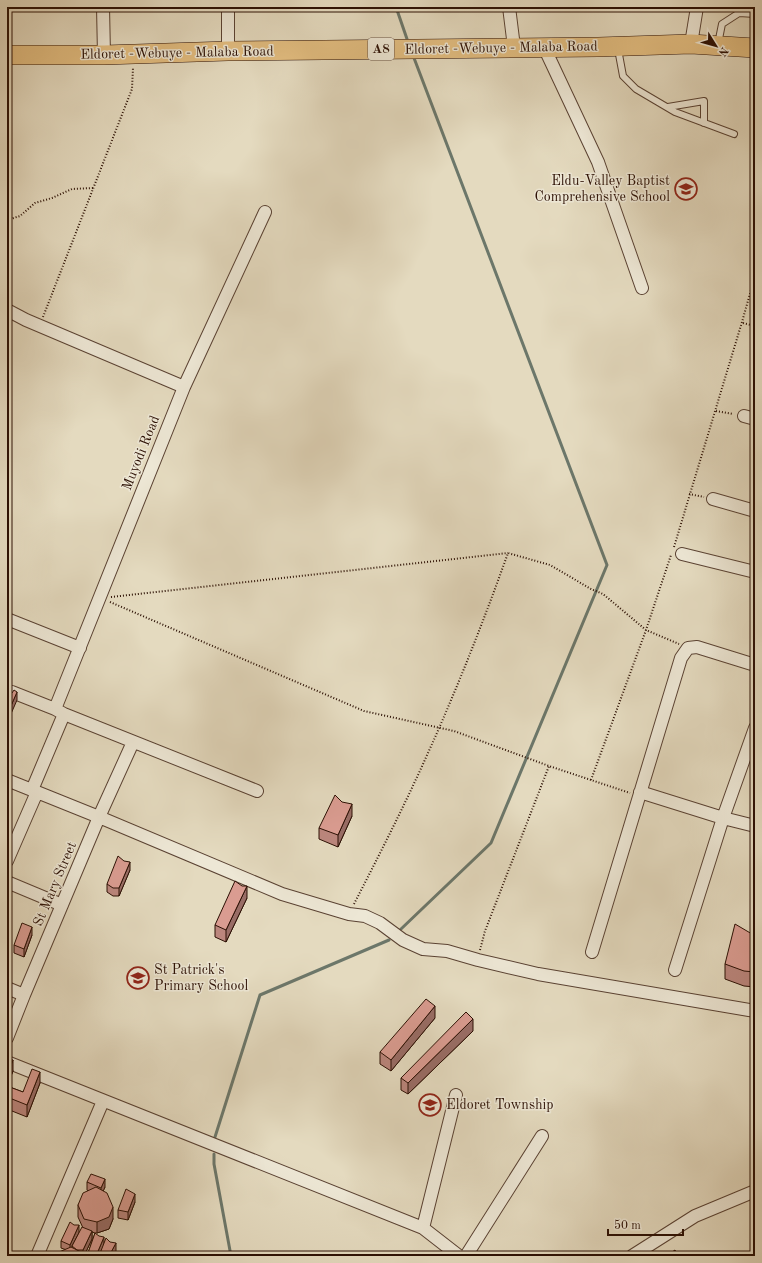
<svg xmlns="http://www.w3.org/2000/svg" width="762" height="1263" viewBox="0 0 762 1263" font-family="'Old Standard TT',serif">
<rect width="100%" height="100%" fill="#e4dabf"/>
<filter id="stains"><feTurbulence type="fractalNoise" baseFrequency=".005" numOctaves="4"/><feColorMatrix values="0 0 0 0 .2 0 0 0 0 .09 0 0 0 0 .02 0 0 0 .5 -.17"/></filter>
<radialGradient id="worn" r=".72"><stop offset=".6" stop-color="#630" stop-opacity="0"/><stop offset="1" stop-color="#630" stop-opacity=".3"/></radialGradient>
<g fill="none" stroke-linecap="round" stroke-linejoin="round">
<!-- stream -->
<path stroke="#6c776a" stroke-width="3" d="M396,7l11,32
M401,929l90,-86 116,-278 -193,-507
M215,1137l45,-142 129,-55
M214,1154v10l17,92"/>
<!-- service casing -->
<g stroke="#5a4233" stroke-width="8">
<path id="service" d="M718,44l4,-20 17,-11 16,1
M618,49l5,27 13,13 39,23 59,22
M668,107l36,-6v22"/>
</g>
<!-- minor casing -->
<g stroke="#5a4233" stroke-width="14">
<path id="minor" d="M103,7l1,48
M509,7l5,40
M691,44l6,-37
M544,47l54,115 44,126
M228,51v-44
M7,310l19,10 158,67
M744,416l11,3
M713,499l42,12
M682,554l73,18
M7,619l73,29
M7,691l5,1 43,17 9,5 193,77
M55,709l129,-322 81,-175
M7,780l92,37 183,77 67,20 16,2 15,7 23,17 20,9 24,2 31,9 60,14 217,37
M32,790l32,-76
M640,792l83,26 32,8
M7,861l30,-69
M7,882l55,23
M592,952l89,-294 7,-10 9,-1 58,18
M675,970l48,-152 32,-90
M7,988l17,7
M7,1038l17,-43 75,-178 34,-75
M7,1062l416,166 36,28
M423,1228l33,-133
M37,1256l66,-155
M466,1256l76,-120
M632,1256l63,-40 60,-25"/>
</g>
<!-- trunk casing -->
<g stroke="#2c1004" stroke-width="20">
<path id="trunk" d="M7,55h97l124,-4 370,-4 93,-3 64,4"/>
</g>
<!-- path -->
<path stroke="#2c1004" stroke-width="2" stroke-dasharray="1 2" stroke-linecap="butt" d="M7,220l13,-4 15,-13 17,-5 20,-9 21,-1
M43,317l89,-228 1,-21
M743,323l12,3
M716,411l17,3
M689,494l15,3
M674,547l68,-225 13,-46
M111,597l397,-44
M110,602l254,109 90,20 95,35 81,27
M591,780l55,-150 25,-75
M354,904c19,-37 38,-74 56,-112 37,-78 69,-158 98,-239l42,12 41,24 12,5 43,36 33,14
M480,950l5,-19 64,-165"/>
<!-- service -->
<use href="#service" stroke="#ede7d5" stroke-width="6"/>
<!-- minor -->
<use href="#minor" stroke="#ede7d5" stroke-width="12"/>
<!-- trunk -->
<use href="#trunk" stroke="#e2bd80" stroke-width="19"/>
</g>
<!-- wall -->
<path fill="#bb867d" stroke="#2c1004" d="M352,816l-14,31 -19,-8v-11z
M130,870l-11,26h-6l-6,-4v-8z
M247,898l-21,44 -11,-5v-12z
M752,934h3v53l-11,-1 -19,-7v-15z
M32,935l-8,22 -10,-4v-8z
M435,1018l-44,53 -11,-7v-12z
M473,1031l-65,63 -7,-4v-12z
M7,1058l6,13 -6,15 16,6 17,-9 -13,34 -20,-8z
M87,1182l18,5 -2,4 10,28 -4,10 -12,4h-2l9,10 12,8 -3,5h-25v-3l7,-20 -3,-1v7l-8,17 -23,-8v-7l18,-8 4,-5 -5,-11v-12l10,-14 -1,-1z
M135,1202l-7,18 -10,-2v-8z"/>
<!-- shaded-wall -->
<path fill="#996d66" stroke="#2c1004" d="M17,692v8l-10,23v-8z
M352,804v12l-14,31v-12z
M130,862v8l-11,26v-8z
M247,886v12l-21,44v-12z
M32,927v8l-8,22v-8z
M435,1006v12l-44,53v-11z
M473,1019v12l-65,63v-11z
M13,1060v11l-6,15v-11z
M40,1072v11l-13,34v-12z
M105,1179v8l-4,9v-8z
M135,1194v8l-7,18v-8z
M113,1207v12l-4,10 -12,4v-11z
M79,1225v8l-7,13v2l-2,4v-7z
M92,1231v8l-8,17h-1v-6z
M104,1237v8l-5,11h-3z
M116,1243v8l-3,5h-4z"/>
<!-- building -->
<path fill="#da9c91" stroke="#2c1004" d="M14,690l3,2 -10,23v-23l5,1z
M335,795l7,7 10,2 -14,31 -19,-7z
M118,856l6,5 6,1 -11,26h-6l-6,-4z
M235,881l7,5h5l-21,44 -11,-5z
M22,923l10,4 -8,22 -10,-4z
M735,924l17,10h3v38l-11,-1 -19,-7z
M426,999l9,7 -44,54 -11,-8z
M466,1012l7,7 -65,64 -7,-5z
M7,1058l6,2 -6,15z
M32,1069l8,3 -13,33 -20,-8v-11l16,6z
M91,1174l14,5 -4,9 -14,-6z
M96,1187l11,6 6,14 -4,10 -12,5 -13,-3 -6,-14 5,-12z
M126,1189l9,5 -7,18 -10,-2z
M70,1222l4,3h5l-9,20 -9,-4z
M82,1227l10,4 -9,19h-6l-5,-4z
M95,1233l4,3 5,1 -8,19h-5l-3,-3z
M106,1238l4,4 6,1 -7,13h-10z
M71,1247l12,6 1,3h-27l2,-4z
M675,1250l3,6h-12z"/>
<!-- icons -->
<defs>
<g id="school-ring" transform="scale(1.15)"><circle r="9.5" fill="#ede7d5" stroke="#8f2418" stroke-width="1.5"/><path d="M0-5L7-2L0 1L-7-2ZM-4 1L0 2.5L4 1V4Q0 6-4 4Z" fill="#8f2418"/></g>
</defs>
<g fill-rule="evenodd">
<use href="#school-ring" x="686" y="189"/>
<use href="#school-ring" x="138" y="978"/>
<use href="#school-ring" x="430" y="1105"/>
</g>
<g text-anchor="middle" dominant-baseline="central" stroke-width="3" stroke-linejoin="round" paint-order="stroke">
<!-- shield labels -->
<rect fill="#ede7d5" stroke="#665043" stroke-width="1" x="368" y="38" width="26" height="22" rx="3"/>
<g font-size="13" font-weight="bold" fill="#2c1004">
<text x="381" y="49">A8</text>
</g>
<!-- street labels -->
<g font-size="14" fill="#2c1004" stroke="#ede7d5">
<text transform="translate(501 48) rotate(-1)">Eldoret -Webuye - Malaba Road</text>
<text transform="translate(177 53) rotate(-1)">Eldoret -Webuye - Malaba Road</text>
<text transform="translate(141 453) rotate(-68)">Muyodi Road</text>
<text transform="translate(55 884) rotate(-67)">St Mary Street</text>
</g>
<!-- poi labels -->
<g font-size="14" fill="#2c1004" stroke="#ede7d5" text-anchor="start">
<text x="670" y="181" text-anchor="end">Eldu-Valley Baptist<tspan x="670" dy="16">Comprehensive School</tspan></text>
<text x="154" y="970">St Patrick's<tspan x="154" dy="16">Primary School</tspan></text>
<text x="446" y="1105">Eldoret Township</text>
</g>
</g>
<!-- margin -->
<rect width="762" height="1263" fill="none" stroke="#e4dabf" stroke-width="24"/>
<rect x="8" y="8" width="746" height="1247" fill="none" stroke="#2c1004" stroke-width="2"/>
<rect x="12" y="12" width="738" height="1239" fill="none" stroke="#2c1004"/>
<!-- north arrow -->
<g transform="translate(716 46) rotate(127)" stroke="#ede7d5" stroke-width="3" paint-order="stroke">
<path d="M0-3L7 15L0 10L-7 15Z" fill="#2c1004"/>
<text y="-6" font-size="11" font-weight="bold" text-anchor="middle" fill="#2c1004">N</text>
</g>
<!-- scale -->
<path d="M608 1229v6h75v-6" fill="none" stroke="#2c1004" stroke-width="2"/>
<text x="614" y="1229" font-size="12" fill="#2c1004" stroke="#ede7d5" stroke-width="3" paint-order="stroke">50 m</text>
<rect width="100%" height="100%" filter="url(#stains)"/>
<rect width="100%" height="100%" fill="url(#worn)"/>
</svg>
